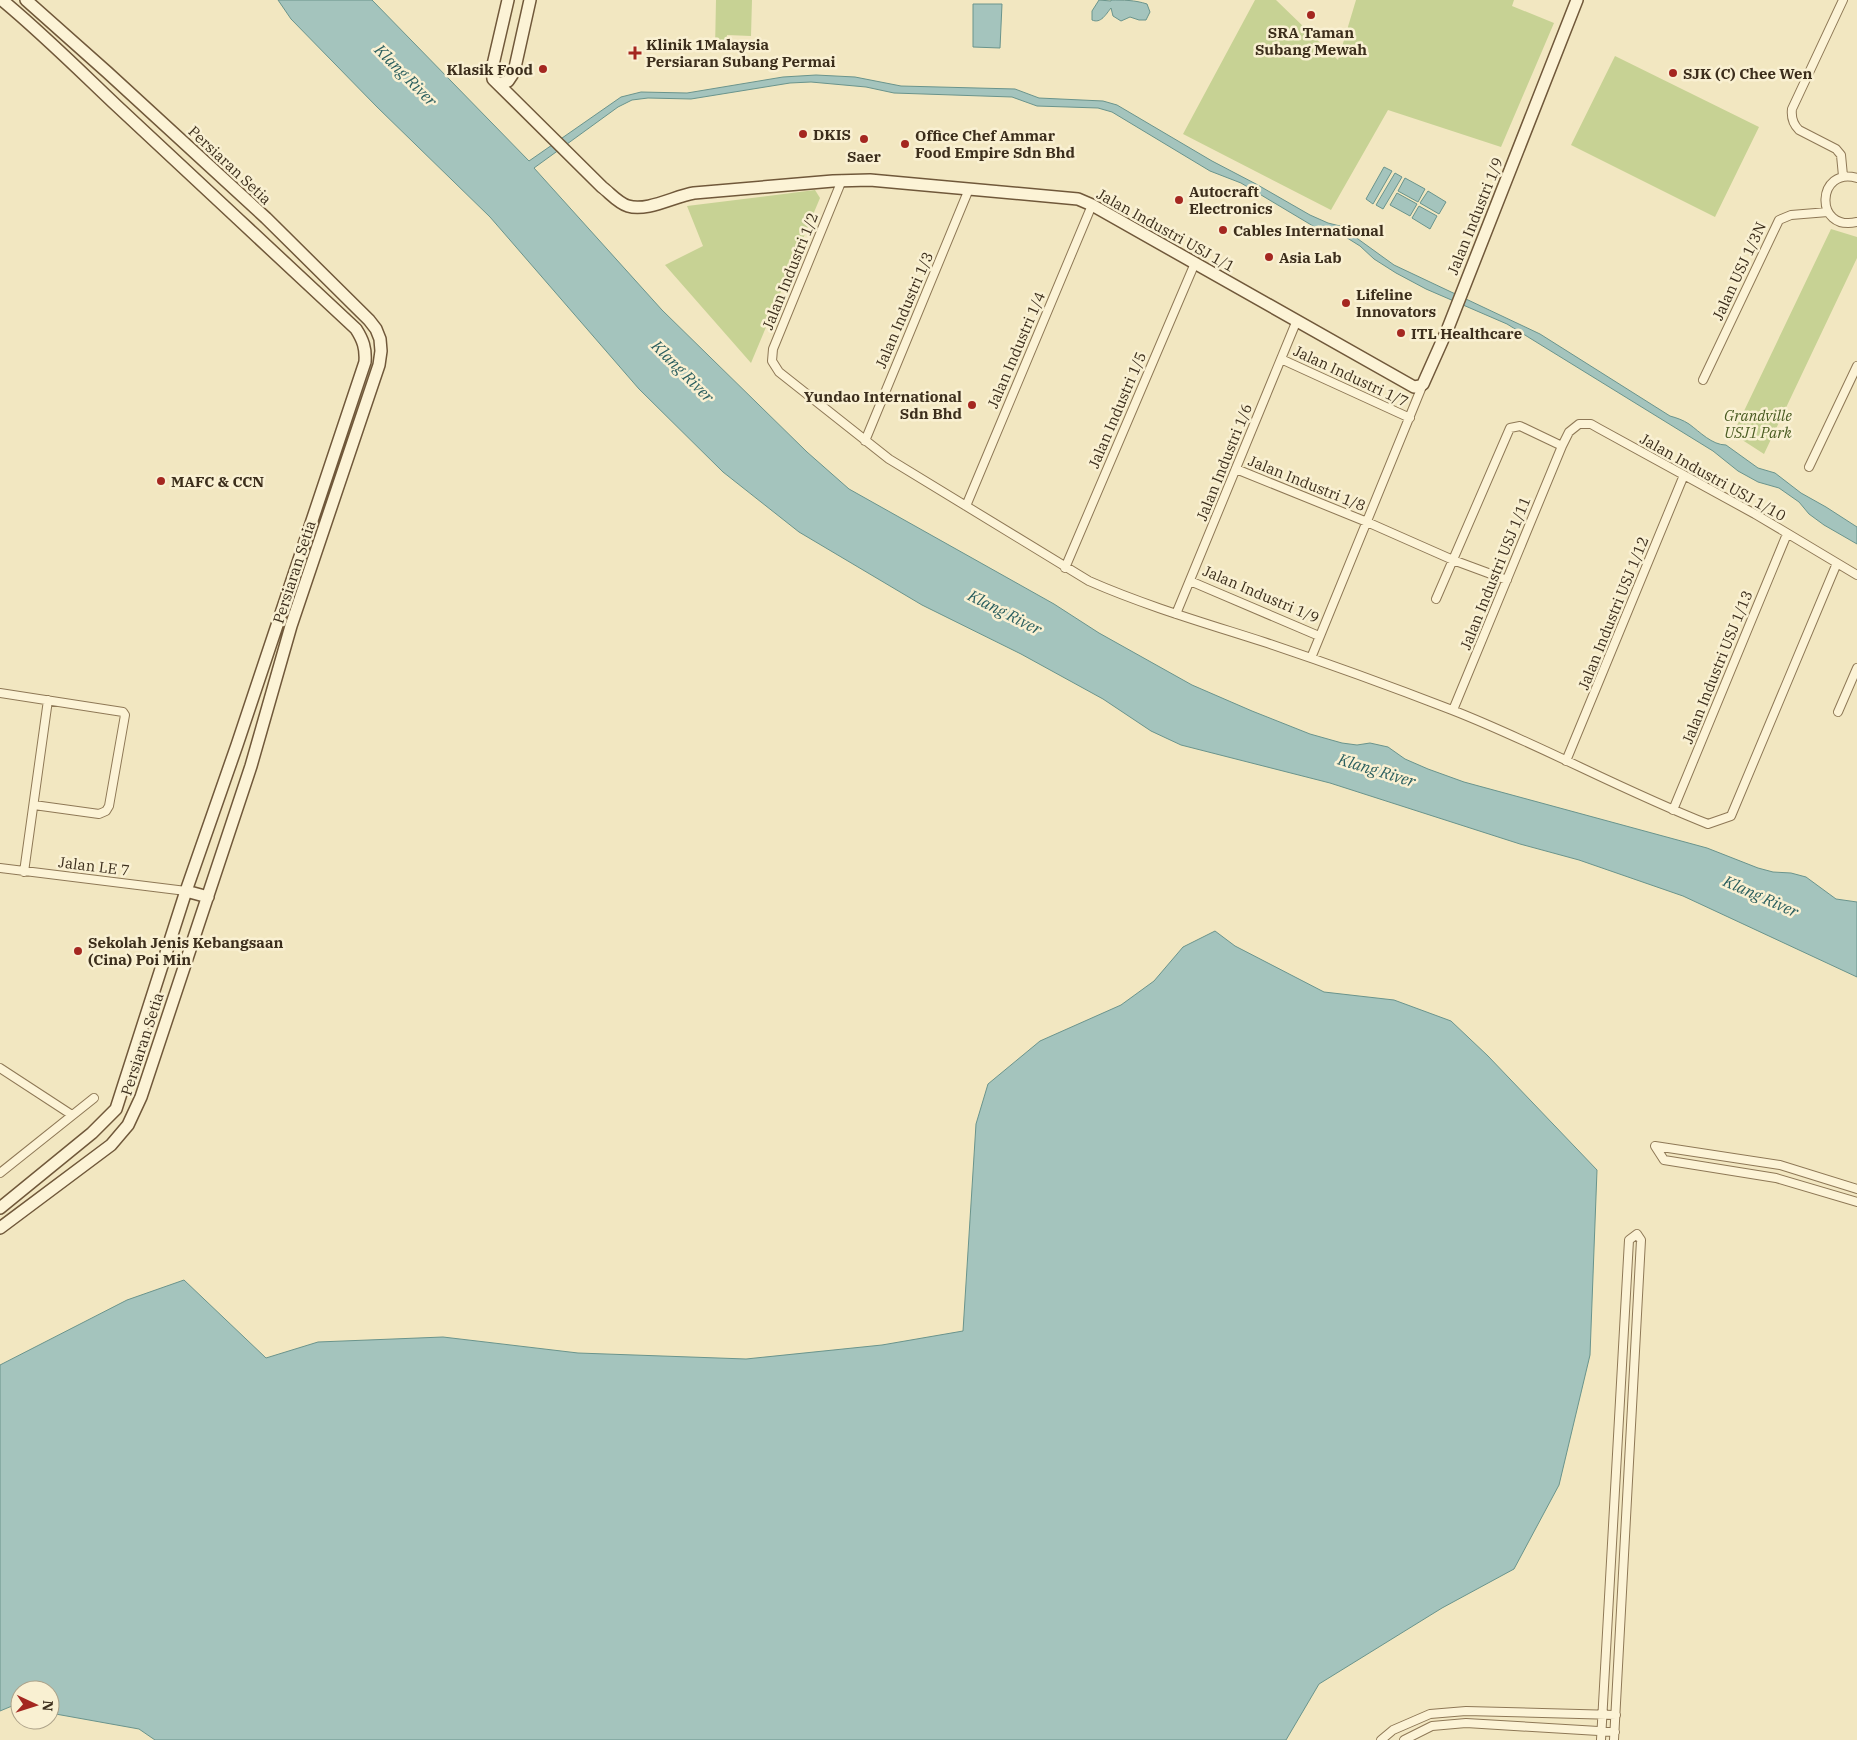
<svg xmlns="http://www.w3.org/2000/svg" width="1857" height="1740" viewBox="0 0 1857 1740" font-family="'IBM Plex Serif',serif">
<rect width="100%" height="100%" fill="#f2e7c1"/>
<!-- green -->
<path fill="#c7d294" d="M716,0h36l-1,36 -24,-1v14h-12z
M1255,0h21l62,60 18,-60h158l-2,6 42,17 -53,124 -113,-37 -57,100 -148,-76z
M1615,56l144,71 -44,90 -144,-72z
M815,190l5,8 -69,165 -86,-98 38,-19 -16,-40z
M1831,229l26,8v21l-93,196 -31,-20z"/>
<!-- water -->
<path fill="#a4c4bd" stroke="#6a948c" d="M278,0h94l157,161 92,-64 20,-5 46,1 96,-16 33,-2 39,2 46,9 114,3 24,9 64,3 14,4 95,56 44,23 54,31 18,8 12,3 54,39 146,69 130,82c7,2 13,4 19,8 11,8 23,21 37,21l32,23 17,5 26,20 25,14 31,20v17l-33,-19 -15,-11 -10,-12 -20,-14 -21,-6 -20,-11 -25,-20 -206,-127 -81,-35 -30,-16 -22,-14 -14,-13 -16,-10 -26,-7 -77,-46 -31,-12 -98,-59 -14,-4 -61,-2 -25,-9 -118,-4 -28,-6 -55,-5 -21,1 -99,16 -43,-1 -16,2 -14,7 -84,61 128,142 145,142 42,37 205,115 45,29 93,52 60,26 58,23 32,9 15,2 13,-2 18,4 17,12 23,10 36,13 243,66 51,20 15,4 18,1 15,4 30,22 21,3v75l-174,-81 -104,-36 -59,-16 -190,-61 -149,-38 -30,-14 -48,-32 -82,-45 -99,-49 -123,-73 -76,-60 -84,-83 -149,-172 -113,-110 -86,-88z
M1099,0l12,1v-1c12,0 24,0 36,4l3,8 -4,8h-7l-9,-3 -9,4 -8,-5 -2,-8c-5,6 -10,16 -19,12v-9z
M973,4h29l-2,44 -27,-1z
M1384,167l8,4 -19,33 -7,-5z
M1395,173l7,4 -19,32 -7,-4z
M1405,178l20,11 -7,13 -20,-11z
M1428,191l18,11 -7,12 -19,-11z
M1397,193l20,11 -7,12 -20,-11z
M1419,206l18,10 -7,13 -18,-11z
M1215,931l20,15 89,46 70,8 57,21 37,35 109,114 -7,185 -31,130 -45,84 -72,39 -123,76 -33,56h-1131l-16,-11 -89,-16v-23h-30v18l-8,-2 -12,5v-346l127,-65 57,-20 82,78 52,-16 125,-5 135,16 168,6 136,-14 81,-14 13,-207 12,-40 52,-43 81,-36 33,-24 29,-34z"/>
<g fill="none" stroke-linecap="round" stroke-linejoin="round">
<!-- street casing -->
<g stroke="#8e7856" stroke-width="10">
<path id="street" d="M1843,0l-51,109c-1,8 1,15 7,21l37,19 5,6 2,21
M1857,178c-40,-12 -44,54 0,44
M842,180l-69,169 -1,12 7,11 110,87 200,122c57,25 116,42 175,61 63,21 126,44 188,68 87,34 169,80 256,114l23,-8 106,-253
M1281,359l129,59
M1703,380l76,-160 12,-5 37,-3
M865,441l104,-252
M1809,467l48,-101
M1236,469l131,53 86,38 54,20
M966,506l126,-301
M1065,568l130,-305
M1190,581l129,55
M1436,599l74,-171 10,-2 42,20
M1176,614l121,-294
M1311,658l112,-274
M0,693l123,19 2,3 -16,91 -3,5 -7,3 -65,-9
M1453,710l109,-264 7,-14 10,-8h12l7,4 157,86 102,61
M1838,712l19,-44
M1566,761l118,-286
M1673,810l114,-276
M0,868l186,23
M24,872l24,-172
M0,1068l72,47
M0,1173l94,-75
M1857,1189l-77,-24 -125,-19 9,14 112,18 81,24
M1381,1740l12,-10 37,-16 36,-3 150,4
M1404,1740l28,-14 34,-3 149,9
M1601,1740l28,-500 8,-6 4,6 -27,500"/>
</g>
<!-- secondary casing -->
<g stroke="#70583a" stroke-width="14">
<path id="secondary" d="M508,0l-16,69 1,10 109,108c8,6 16,16 26,19 19,6 47,-10 66,-13l139,-12 37,-1 208,19 14,6 322,182 6,-1 3,-2 25,-56 129,-328
M500,84l8,-3 6,-9 16,-72
M186,891l22,6
M0,1208l92,-75 24,-24 70,-218 51,-146 128,-383c1,-14 -2,-22 -9,-33 -80,-74 -159,-149 -239,-223 -38,-36 -75,-73 -115,-106
M0,1228l111,-83 17,-20 13,-28 110,-331 40,-140 88,-261 2,-14 -1,-12 -4,-10 -7,-9 -103,-102 -159,-146 -81,-72"/>
</g>
<!-- street -->
<use href="#street" stroke="#fcf3d6" stroke-width="8"/>
<!-- secondary -->
<use href="#secondary" stroke="#fcf3d6" stroke-width="11"/>
</g>
<!-- markers -->
<g fill="#a42720" stroke="#f9f0d2" stroke-width="2">
<circle cx="1311" cy="15" r="5"/>
<path d="M632.5 45.5h5v5h5v5h-5v5h-5v-5h-5v-5h5z"/>
<circle cx="543" cy="69" r="5"/>
<circle cx="1673" cy="73" r="5"/>
<circle cx="803" cy="134" r="5"/>
<circle cx="864" cy="139" r="5"/>
<circle cx="905" cy="144" r="5"/>
<circle cx="1179" cy="200" r="5"/>
<circle cx="1223" cy="230" r="5"/>
<circle cx="1269" cy="257" r="5"/>
<circle cx="1346" cy="303" r="5"/>
<circle cx="1401" cy="333" r="5"/>
<circle cx="972" cy="405" r="5"/>
<circle cx="161" cy="481" r="5"/>
<circle cx="78" cy="951" r="5"/>
</g>
<g text-anchor="middle" dominant-baseline="central" stroke-width="5" stroke-linejoin="round" paint-order="stroke">
<!-- poi labels -->
<g font-size="15" font-weight="bold" fill="#3c2e1c" stroke="#f9f0d2" text-anchor="start">
<text x="1311" y="32" text-anchor="middle">SRA Taman<tspan x="1311" dy="17">Subang Mewah</tspan></text>
<text x="646" y="44">Klinik 1Malaysia<tspan x="646" dy="17">Persiaran Subang Permai</tspan></text>
<text x="533" y="69" text-anchor="end">Klasik Food</text>
<text x="1683" y="73">SJK (C) Chee Wen</text>
<text x="813" y="134">DKIS</text>
<text x="915" y="135">Office Chef Ammar<tspan x="915" dy="17">Food Empire Sdn Bhd</tspan></text>
<text x="864" y="156" text-anchor="middle">Saer</text>
<text x="1189" y="191">Autocraft<tspan x="1189" dy="17">Electronics</tspan></text>
<text x="1233" y="230">Cables International</text>
<text x="1279" y="257">Asia Lab</text>
<text x="1356" y="294">Lifeline<tspan x="1356" dy="17">Innovators</tspan></text>
<text x="1411" y="333">ITL Healthcare</text>
<text x="962" y="396" text-anchor="end">Yundao International<tspan x="962" dy="17">Sdn Bhd</tspan></text>
<text x="171" y="481">MAFC &amp; CCN</text>
<text x="88" y="942">Sekolah Jenis Kebangsaan<tspan x="88" dy="17">(Cina) Poi Min</tspan></text>
</g>
<!-- street labels -->
<g font-size="15" fill="#3c2e1c" stroke="#f9f0d2">
<text transform="translate(230 165) rotate(43)">Persiaran Setia</text>
<text transform="translate(1475 216) rotate(-68)">Jalan Industri 1/9</text>
<text transform="translate(1166 230) rotate(29)">Jalan Industri USJ 1/1</text>
<text transform="translate(790 271) rotate(-68)">Jalan Industri 1/2</text>
<text transform="translate(1739 271) rotate(-65)">Jalan USJ 1/3N</text>
<text transform="translate(904 310) rotate(-67)">Jalan Industri 1/3</text>
<text transform="translate(1016 350) rotate(-67)">Jalan Industri 1/4</text>
<text transform="translate(1351 376) rotate(25)">Jalan Industri 1/7</text>
<text transform="translate(1117 410) rotate(-67)">Jalan Industri 1/5</text>
<text transform="translate(1224 462) rotate(-68)">Jalan Industri 1/6</text>
<text transform="translate(1713 477) rotate(29)">Jalan Industri USJ 1/10</text>
<text transform="translate(1307 483) rotate(22)">Jalan Industri 1/8</text>
<text transform="translate(294 572) rotate(-72)">Persiaran Setia</text>
<text transform="translate(1495 573) rotate(-68)">Jalan Industri USJ 1/11</text>
<text transform="translate(1261 594) rotate(23)">Jalan Industri 1/9</text>
<text transform="translate(1613 613) rotate(-68)">Jalan Industri USJ 1/12</text>
<text transform="translate(1717 667) rotate(-68)">Jalan Industri USJ 1/13</text>
<text transform="translate(94 866) rotate(7)">Jalan LE 7</text>
<text transform="translate(142 1044) rotate(-72)">Persiaran Setia</text>
</g>
<!-- park labels -->
<g font-size="15" font-style="italic" fill="#495b21" stroke="#f9f0d2">
<text x="1758" y="415">Grandville<tspan x="1758" dy="17">USJ1 Park</tspan></text>
</g>
<!-- water labels -->
<g font-size="16" font-style="italic" fill="#2a5e5e" stroke="#f9f0d2">
<text transform="translate(406 75) rotate(45)">Klang River</text>
<text transform="translate(683 371) rotate(45)">Klang River</text>
<text transform="translate(1005 612) rotate(27)">Klang River</text>
<text transform="translate(1377 770) rotate(17)">Klang River</text>
<text transform="translate(1761 896) rotate(24)">Klang River</text>
</g>
</g>
<!-- north arrow -->
<g transform="translate(35 1705) rotate(94)"><circle r="24" fill="#f9f0d2" stroke="#ada289"/>
<path d="M0-4L9 19L0 12L-9 19Z" fill="#a42720"/>
<text y="-8" font-size="14" font-weight="bold" text-anchor="middle" fill="#3c2e1c">N</text>
</g>
</svg>
